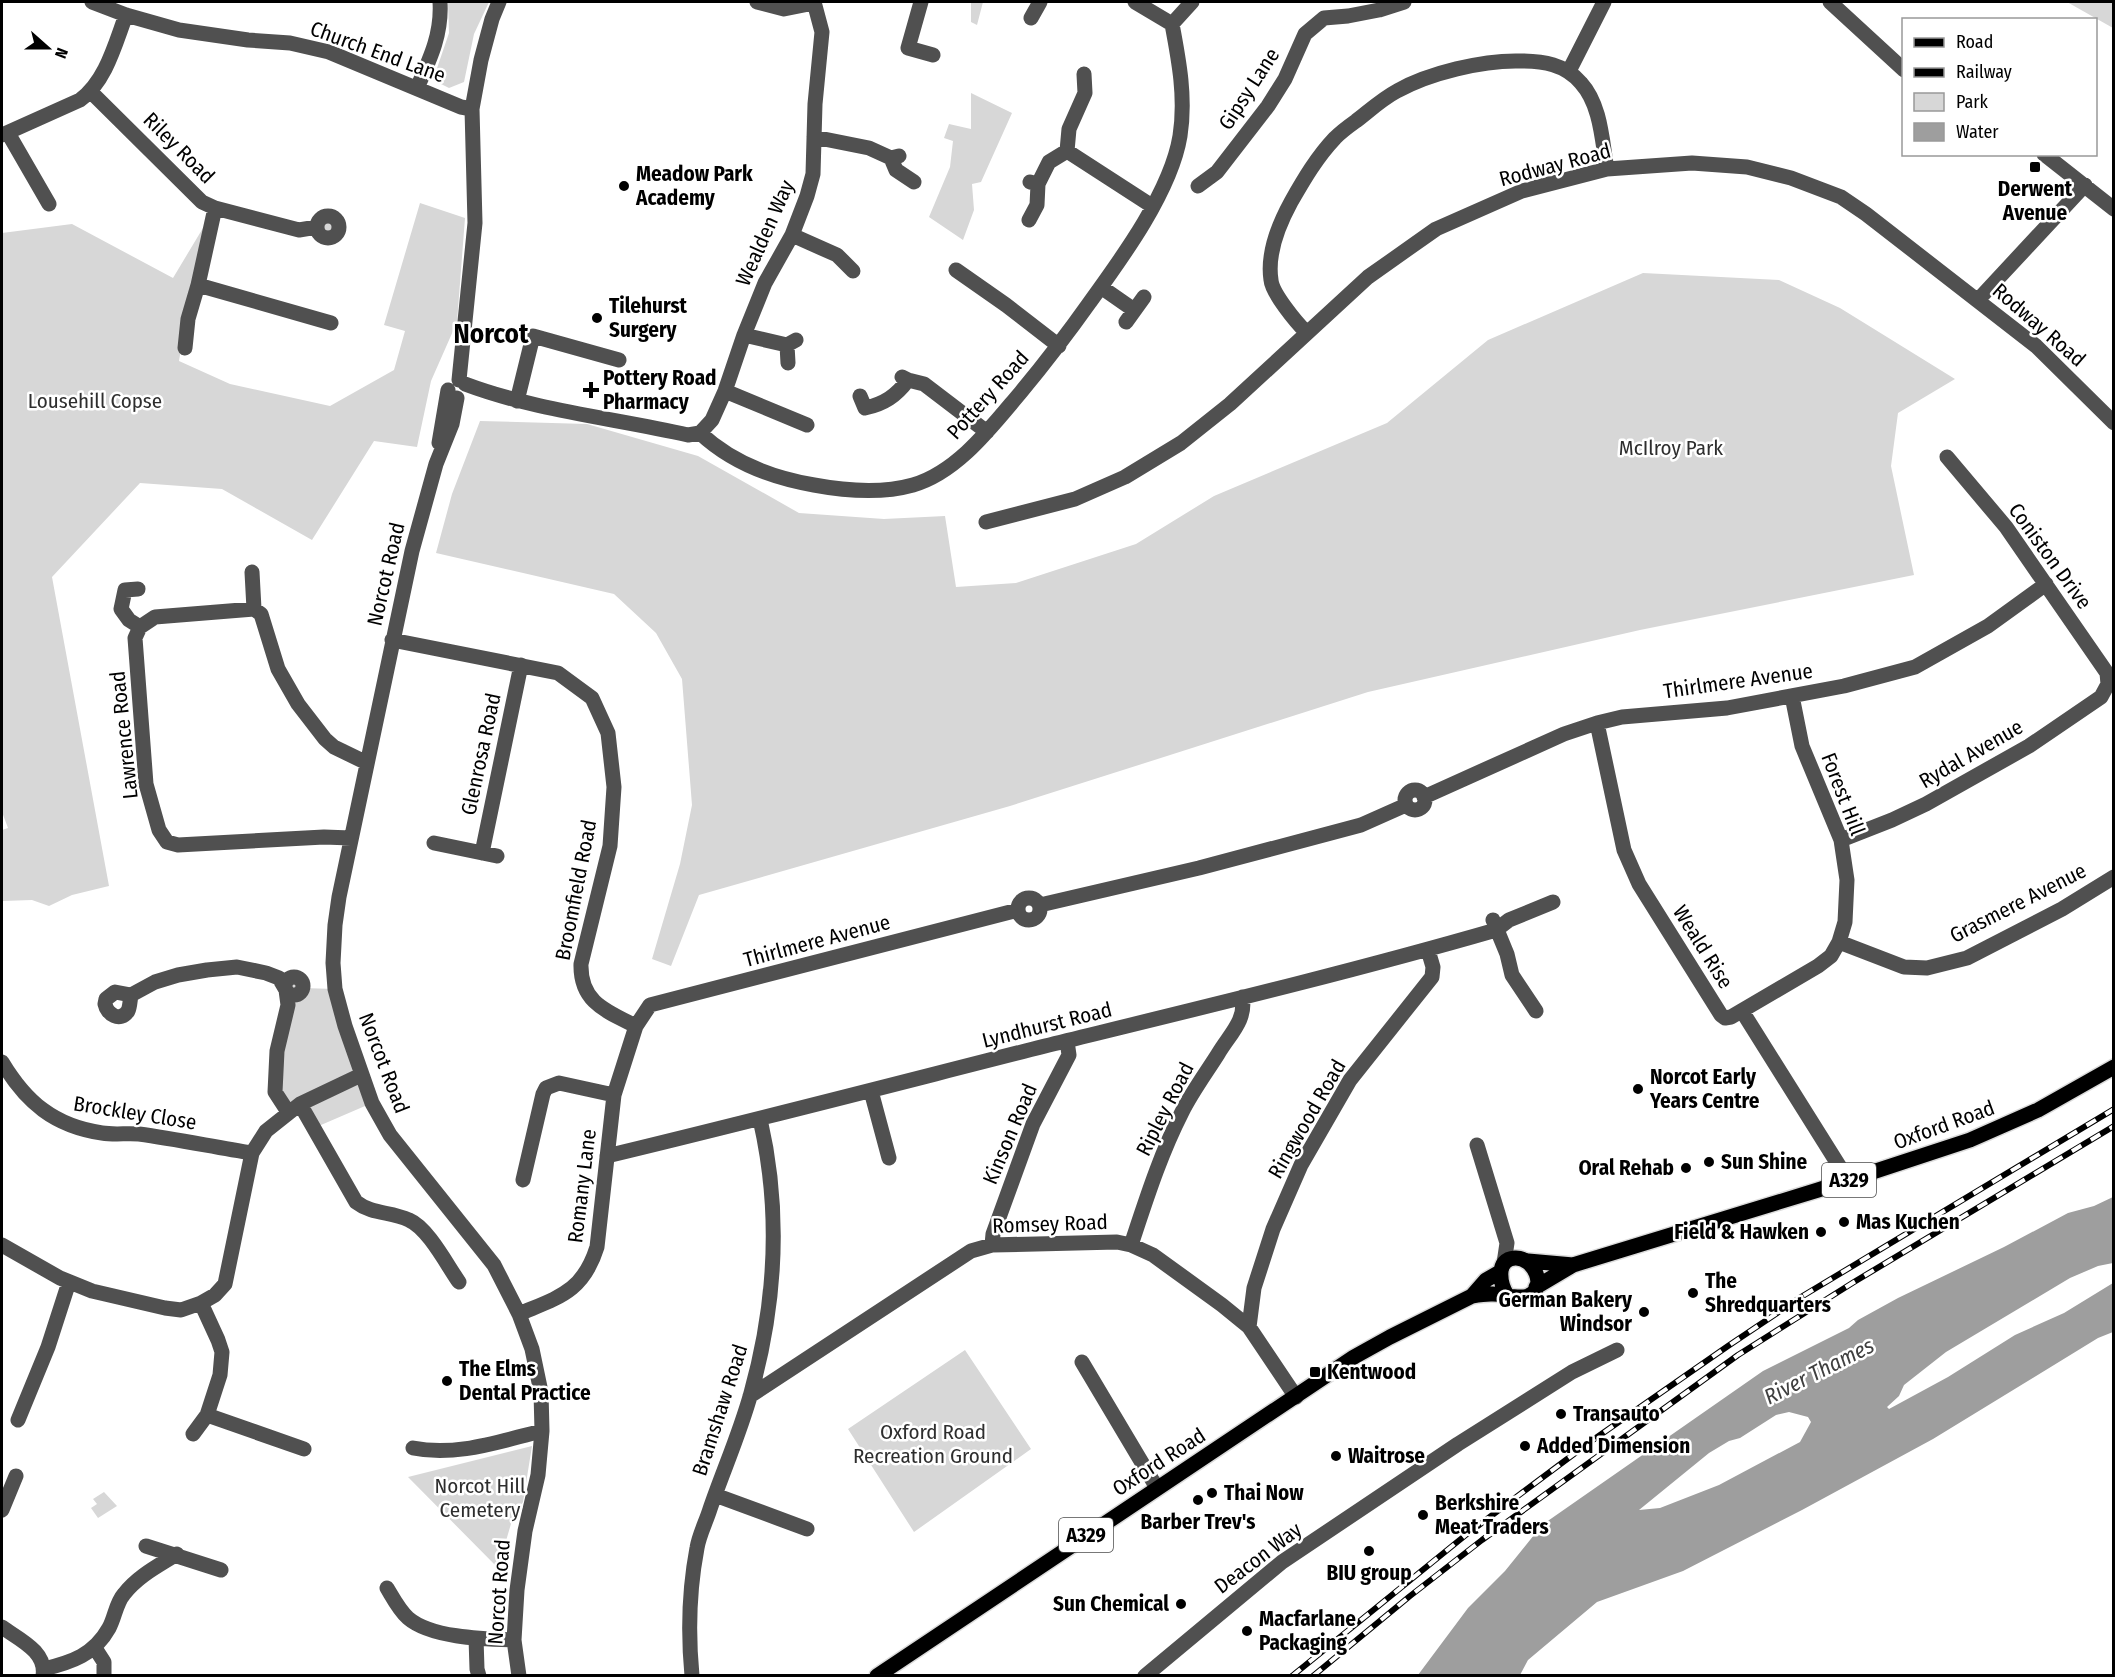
<svg xmlns="http://www.w3.org/2000/svg" width="2115" height="1677" viewBox="0 0 2115 1677" font-family="'Fira Sans Condensed',sans-serif">
<rect width="100%" height="100%" fill="#fff"/>
<!-- green -->
<path fill="#d7d7d7" d="M448,2h41l-15,32 -10,48 -15,6 -16,-8 16,-47z
M971,2h12l-6,23 -6,-3z
M2067,2h46v26z
M971,93l41,20 -31,69 -9,2 2,26 -11,30 -34,-23 21,-50 3,-26 -9,-3 5,-14 22,5z
M420,203l45,15 -8,104 -26,59 -14,66 -43,-6 -62,99 -90,-51 -82,-6 -88,94 57,309 -37,9 -23,11 -17,-6 -30,1v-71l6,-2 -6,-16v-579l70,-9 101,54 42,-70 -29,110 -7,43 51,23 100,22 64,-36 11,-39 -21,-6z
M318 227a11 11 0 1 1 22 0a11 11 0 1 1-22 0Z
M1643,273l136,7 61,28 115,71 -57,34 -7,53 23,109 -274,55 -272,62 -358,114 -311,89 -28,71 -19,-7 28,-95 12,-59 -10,-126 -26,-46 -42,-39 -178,-41 16,-59 28,-73 107,3 111,32 101,57 85,6 61,-3 11,71 60,-4 120,-39 78,-48 173,-73 101,-83z
M297,977l4,4 1,7 33,1 37,114 -58,25 -14,-24 -12,8 -13,-20 10,-110 5,-4z
M965,1350l66,99 -117,83 -66,-103z
M532,1446l-9,56 -10,15 -15,51 -90,-91z
M104,1492l13,14 -19,12 -7,-10 6,-4 -4,-5z"/>
<!-- water -->
<path fill="#9e9e9e" fill-rule="evenodd" d="M2113,1197v66l-15,3 -28,12 -124,74 -42,33 -5,11 -12,11 2,2 59,-32 67,-42 49,-22 49,-30v49l-15,6 -165,101 -131,71 -119,61 -86,31 -69,58 -8,15h-102l50,-67 37,-37 37,-46 221,-154 86,-43 9,-8 40,-22 106,-51 64,-34 26,-7zM1789,1412l19,5 3,5 -11,20 -81,43 -59,23 -21,2 70,-57 20,-12 11,-3 36,-23z"/>
<g fill="none" stroke-linecap="round" stroke-linejoin="round">
<!-- major casing -->
<g stroke="#dbdbdb" stroke-width="18">
<path id="major" d="M1528,1261l45,4
M1536,1287l37,-22 245,-75 152,-50 68,-30 76,-43
M1472,1296l14,-16 14,-8
M877,1676l477,-319 36,-20 82,-41c6,-1 13,-2 19,-2 11,-1 26,6 37,2 20,-8 6,-39 -13,-38 -20,1 -15,26 -8,37"/>
</g>
<!-- minor -->
<path stroke="#505050" stroke-width="15" d="M92,2l34,13 53,15 69,10 42,3 39,9 132,55 11,2
M757,2l27,7 30,-6
M921,2l-13,46 25,7
M1135,2l37,22
M1830,2l74,68
M1031,18l9,-16
M1172,24l20,-22
M1569,71l35,-69
M417,88c13,-29 25,-54 23,-86
M91,92l111,110 13,6 84,22 18,-3
M8,133l41,71
M2,135l78,-35c26,-19 35,-56 46,-85
M814,137l55,11 22,10
M1067,151l2,-22 16,-36 -1,-19
M2044,154l70,55
M899,156l-8,2 5,12 18,12
M1038,184l11,-22 18,-11 85,55
M1198,186l19,-14 51,-66 17,-27 20,-45 19,-16 24,-2 31,-6 25,-8
M317 227a11 11 0 1 1 22 0a11 11 0 1 1-22 0Z
M1029,220l8,-15 1,-21 -8,-2
M792,235l45,20 16,16
M956,270l50,35 53,41
M198,285l133,38
M1101,287l33,23
M1978,300l107,-115
M1126,322l18,-25
M1306,332c-10,-10 -34,-39 -35,-52 -4,-26 8,-56 20,-78 13,-23 26,-45 44,-64 6,-6 14,-12 21,-17 13,-10 26,-22 41,-30 32,-18 86,-31 123,-30 23,0 45,3 61,22 20,22 21,58 26,86
M744,335l43,10
M185,348l3,-29 10,-34 17,-77
M788,363l-1,-18 9,-5
M902,377l6,3 16,4 63,48
M459,380l16,-157 -3,-114 9,-49 11,-41 7,-17
M465,384c72,27 148,34 223,51l12,-2c31,29 73,45 114,52 32,6 67,9 99,0 45,-13 79,-59 108,-93 24,-29 47,-59 69,-90 32,-44 81,-111 90,-166 6,-38 -1,-75 -8,-112
M725,391l82,34
M860,396l5,12c19,-4 31,-12 43,-28
M457,398l-5,26 -16,40 -24,87 -73,346 -4,28 -2,38 2,26 10,37 27,77 18,32 104,130 25,49 13,35 9,43 1,39 -4,44 -13,56 -8,59 -3,50 5,36
M517,401l16,-65 86,24
M700,433l12,-13 13,-29 19,-56 21,-52 27,-48 15,-39 6,-22 2,-70 7,-72 -8,-30
M439,443l9,-53
M986,522l89,-23 50,-22 56,-34 49,-39 138,-127 68,-48 86,-38 85,-22 85,-6 55,4 44,11 50,19 25,17 170,132 78,77
M252,572l2,37 7,5 17,55 20,35 27,35 9,8 33,16
M138,589l-13,1 -4,19 8,11 11,7
M254,609l-99,8 -15,10 -5,11 11,146 13,46 8,12 11,3 146,-8 27,1
M392,640l166,33 34,25 16,35 6,54 -4,59 -29,118c-1,38 25,47 55,62
M1597,723l27,127 15,34 82,131 4,3 6,-1 87,-51 13,-10 8,-14 6,-20 2,-42 -6,-40 -39,-94 -10,-50
M1405 800a10 10 0 1 1 20 0a10 10 0 1 1-20 0Z
M1424,797l140,-63 33,-11 25,-6 105,-9 117,-22 71,-19 73,-41 58,-42
M1841,840l51,-20 34,-16 103,-58 72,-49 7,-13 -1,-11 -101,-146 -59,-70
M434,843l63,13
M482,853l39,-188
M1018 909a11 11 0 1 1 22 0a11 11 0 1 1-22 0Z
M1040,905l159,-37 162,-43 45,-20
M1493,920l14,34 5,21 24,36
M1839,942l65,25 23,1 40,-10 95,-49 52,-32
M285 986a9 9 0 1 1 18 0a9 9 0 1 1-18 0Z
M131,995c-1,5 -1,12 -3,16 -8,12 -21,3 -23,-7l1,-5 9,-7 16,3 24,-13 23,-7 29,-5 30,-3 29,6 13,5 7,12 2,15 -11,46 -2,41 13,20
M1742,1011l106,169
M2,1062c24,40 52,64 100,71 12,2 25,0 37,1 37,5 75,13 113,19
M871,1091l18,67
M300,1104l56,98c17,13 34,9 53,18 19,8 38,45 50,62
M1477,1145l30,98 -3,20
M607,1156c146,-35 292,-73 438,-110 151,-37 302,-73 451,-116l13,-10 44,-18
M523,1180l20,-86 3,-6 13,-5 55,12
M2,1245l58,33 32,13 73,17 16,2 20,-7 14,-8 10,-11 27,-131 14,-22 34,-27 61,-29
M992,1245l1,-11 40,-110 36,-69 -2,-14
M1131,1245c15,-45 29,-90 51,-133 10,-20 24,-39 36,-58 11,-19 29,-34 24,-57
M519,1314c40,-17 64,-22 78,-67l17,-152 22,-69 14,-21 368,-95
M1249,1327l5,-39 19,-59 28,-64 49,-85 82,-103 1,-10 -5,-17
M1082,1362l75,126
M750,1396l221,-145 21,-6 125,-3 14,3 22,10 69,50 27,22 47,70
M207,1415l97,34
M18,1420l30,-73 21,-65
M193,1434l14,-19 13,-40 2,-23 -4,-12 -17,-37
M413,1448c43,9 87,-7 129,-17
M715,1495l92,34
M2,1510l14,-34
M146,1546l75,24
M387,1588c6,10 12,22 21,30 23,20 77,21 106,22
M2,1627c16,12 45,24 41,49
M476,1638l1,31 2,7
M95,1648l9,14v14
M44,1669c28,-7 50,-14 65,-41 6,-11 7,-25 15,-34 14,-18 34,-28 53,-40
M692,1676c-4,-42 -3,-86 5,-128 2,-13 9,-26 13,-39 13,-38 30,-76 41,-116 25,-90 30,-183 9,-274
M1145,1676l137,-114 176,-118 114,-72 45,-22"/>
<!-- major -->
<use href="#major" stroke="#000" stroke-width="15"/>
<!-- rail casing -->
<g stroke="#000" stroke-width="6">
<path id="rail" d="M1292,1676l175,-142 123,-92 138,-96 73,-49 313,-188
M1313,1676l97,-80 72,-56 256,-185 116,-73 260,-156"/>
</g>
<!-- rail -->
<use href="#rail" stroke="#fff" stroke-width="4" stroke-dasharray="11" stroke-linecap="butt"/>
</g>
<!-- markers -->
<g fill="#000" stroke="#fff" stroke-width="2">
<rect x="2029" y="161" width="12" height="12" rx="3"/>
<circle cx="624" cy="186" r="6"/>
<circle cx="597" cy="318" r="6"/>
<path d="M588 381h6v6h6v6h-6v6h-6v-6h-6v-6h6z"/>
<circle cx="1638" cy="1089" r="6"/>
<circle cx="1709" cy="1162" r="6"/>
<circle cx="1686" cy="1168" r="6"/>
<circle cx="1844" cy="1222" r="6"/>
<circle cx="1821" cy="1232" r="6"/>
<circle cx="1693" cy="1293" r="6"/>
<circle cx="1644" cy="1312" r="6"/>
<rect x="1309" y="1366" width="12" height="12" rx="3"/>
<circle cx="447" cy="1381" r="6"/>
<circle cx="1561" cy="1414" r="6"/>
<circle cx="1525" cy="1446" r="6"/>
<circle cx="1336" cy="1456" r="6"/>
<circle cx="1212" cy="1493" r="6"/>
<circle cx="1198" cy="1500" r="6"/>
<circle cx="1423" cy="1515" r="6"/>
<circle cx="1369" cy="1551" r="6"/>
<circle cx="1181" cy="1604" r="6"/>
<circle cx="1247" cy="1631" r="6"/>
</g>
<g text-anchor="middle" dominant-baseline="central" stroke-width="5" stroke-linejoin="round" paint-order="stroke">
<!-- shield labels -->
<g fill="#fff" stroke="#4c4c4c" stroke-width="1.5">
<rect x="1822" y="1163" width="54" height="34" rx="4.5"/>
<rect x="1059" y="1518" width="54" height="34" rx="4.5"/>
</g>
<g font-size="20" font-weight="bold" fill="#000">
<text x="1849" y="1180">A329</text>
<text x="1086" y="1535">A329</text>
</g>
<!-- street labels -->
<g font-size="21" fill="#000" stroke="#fff">
<text transform="translate(378 52) rotate(20)">Church End Lane</text>
<text transform="translate(1249 89) rotate(-57)">Gipsy Lane</text>
<text transform="translate(179 148) rotate(45)">Riley Road</text>
<text transform="translate(1555 165) rotate(-15)">Rodway Road</text>
<text transform="translate(765 233) rotate(-66)">Wealden Way</text>
<text transform="translate(2039 325) rotate(41)">Rodway Road</text>
<text transform="translate(988 395) rotate(-48)">Pottery Road</text>
<text transform="translate(2050 556) rotate(54)">Coniston Drive</text>
<text transform="translate(386 574) rotate(-77)">Norcot Road</text>
<text transform="translate(1738 681) rotate(-8)">Thirlmere Avenue</text>
<text transform="translate(124 735) rotate(-96)">Lawrence Road</text>
<text transform="translate(481 754) rotate(-78)">Glenrosa Road</text>
<text transform="translate(1971 754) rotate(-30)">Rydal Avenue</text>
<text transform="translate(1843 794) rotate(69)">Forest Hill</text>
<text transform="translate(576 890) rotate(-79)">Broomfield Road</text>
<text transform="translate(2018 903) rotate(-27)">Grasmere Avenue</text>
<text transform="translate(817 941) rotate(-15)">Thirlmere Avenue</text>
<text transform="translate(1703 947) rotate(58)">Weald Rise</text>
<text transform="translate(1047 1025) rotate(-14)">Lyndhurst Road</text>
<text transform="translate(384 1063) rotate(69)">Norcot Road</text>
<text transform="translate(1165 1109) rotate(-63)">Ripley Road</text>
<text transform="translate(135 1113) rotate(9)">Brockley Close</text>
<text transform="translate(1307 1119) rotate(-60)">Ringwood Road</text>
<text transform="translate(1944 1125) rotate(-20)">Oxford Road</text>
<text transform="translate(1010 1134) rotate(-67)">Kinson Road</text>
<text transform="translate(582 1186) rotate(-83)">Romany Lane</text>
<text transform="translate(1050 1224) rotate(-2)">Romsey Road</text>
<text transform="translate(720 1410) rotate(-72)">Bramshaw Road</text>
<text transform="translate(1159 1462) rotate(-33)">Oxford Road</text>
<text transform="translate(1258 1558) rotate(-37)">Deacon Way</text>
<text transform="translate(499 1592) rotate(-86)">Norcot Road</text>
</g>
<!-- poi labels -->
<g font-size="21" font-weight="bold" fill="#000" stroke="#fff" text-anchor="start">
<text x="636" y="174">Meadow Park<tspan x="636" dy="24">Academy</tspan></text>
<text x="2035" y="189" text-anchor="middle">Derwent<tspan x="2035" dy="24">Avenue</tspan></text>
<text x="609" y="306">Tilehurst<tspan x="609" dy="24">Surgery</tspan></text>
<text x="603" y="378">Pottery Road<tspan x="603" dy="24">Pharmacy</tspan></text>
<text x="1650" y="1077">Norcot Early<tspan x="1650" dy="24">Years Centre</tspan></text>
<text x="1721" y="1162">Sun Shine</text>
<text x="1674" y="1168" text-anchor="end">Oral Rehab</text>
<text x="1856" y="1222">Mas Kuchen</text>
<text x="1809" y="1232" text-anchor="end">Field &amp; Hawken</text>
<text x="1705" y="1281">The<tspan x="1705" dy="24">Shredquarters</tspan></text>
<text x="1632" y="1300" text-anchor="end">German Bakery<tspan x="1632" dy="24">Windsor</tspan></text>
<text x="459" y="1369">The Elms<tspan x="459" dy="24">Dental Practice</tspan></text>
<text x="1327" y="1372">Kentwood</text>
<text x="1573" y="1414">Transauto</text>
<text x="1537" y="1446">Added Dimension</text>
<text x="1348" y="1456">Waitrose</text>
<text x="1224" y="1493">Thai Now</text>
<text x="1435" y="1503">Berkshire<tspan x="1435" dy="24">Meat Traders</tspan></text>
<text x="1198" y="1522" text-anchor="middle">Barber Trev's</text>
<text x="1369" y="1573" text-anchor="middle">BIU group</text>
<text x="1169" y="1604" text-anchor="end">Sun Chemical</text>
<text x="1259" y="1619">Macfarlane<tspan x="1259" dy="24">Packaging</tspan></text>
</g>
<!-- park labels -->
<g font-size="21" fill="#2e2e2e" stroke="#fff">
<text x="95" y="401">Lousehill Copse</text>
<text x="1671" y="448">McIlroy Park</text>
<text x="933" y="1432">Oxford Road<tspan x="933" dy="24">Recreation Ground</tspan></text>
<text x="480" y="1486">Norcot Hill<tspan x="480" dy="24">Cemetery</tspan></text>
</g>
<!-- water labels -->
<g font-size="22" font-style="italic" fill="#3f3f3f" stroke="#fff">
<text transform="translate(1819 1371) rotate(-27)">River Thames</text>
</g>
<!-- district labels -->
<g font-size="27" font-weight="bold" fill="#000" stroke="#fff">
<text x="491" y="334">Norcot</text>
</g>
</g>
<!-- border -->
<rect width="2115" height="1677" fill="none" stroke="#000000" stroke-width="6"/>
<!-- legend -->
<rect x="1902" y="18" width="195" height="138" fill="#ffffff" stroke="#999999" stroke-width="1.5"/>
<rect x="1914" y="38" width="30" height="9" fill="#000000" stroke="#999999" stroke-width="1.5"/>
<text x="1956" y="48" font-size="18" fill="#000000">Road</text>
<rect x="1914" y="68" width="30" height="9" fill="#000000" stroke="#999999" stroke-width="1.5"/>
<text x="1956" y="78" font-size="18" fill="#000000">Railway</text>
<rect x="1914" y="93" width="30" height="18" fill="#d7d7d7" stroke="#999999" stroke-width="1.5"/>
<text x="1956" y="108" font-size="18" fill="#000000">Park</text>
<rect x="1914" y="123" width="30" height="18" fill="#9e9e9e" stroke="#999999" stroke-width="1.5"/>
<text x="1956" y="138" font-size="18" fill="#000000">Water</text>
<!-- north arrow -->
<g transform="translate(48 48) rotate(111)" stroke="#ffffff" stroke-width="4.5" paint-order="stroke">
<path d="M0-4.5L10 22L0 15L-10 22Z" fill="#000000"/>
<text y="-9" font-size="16" font-weight="bold" text-anchor="middle" fill="#000000">N</text>
</g>
</svg>
